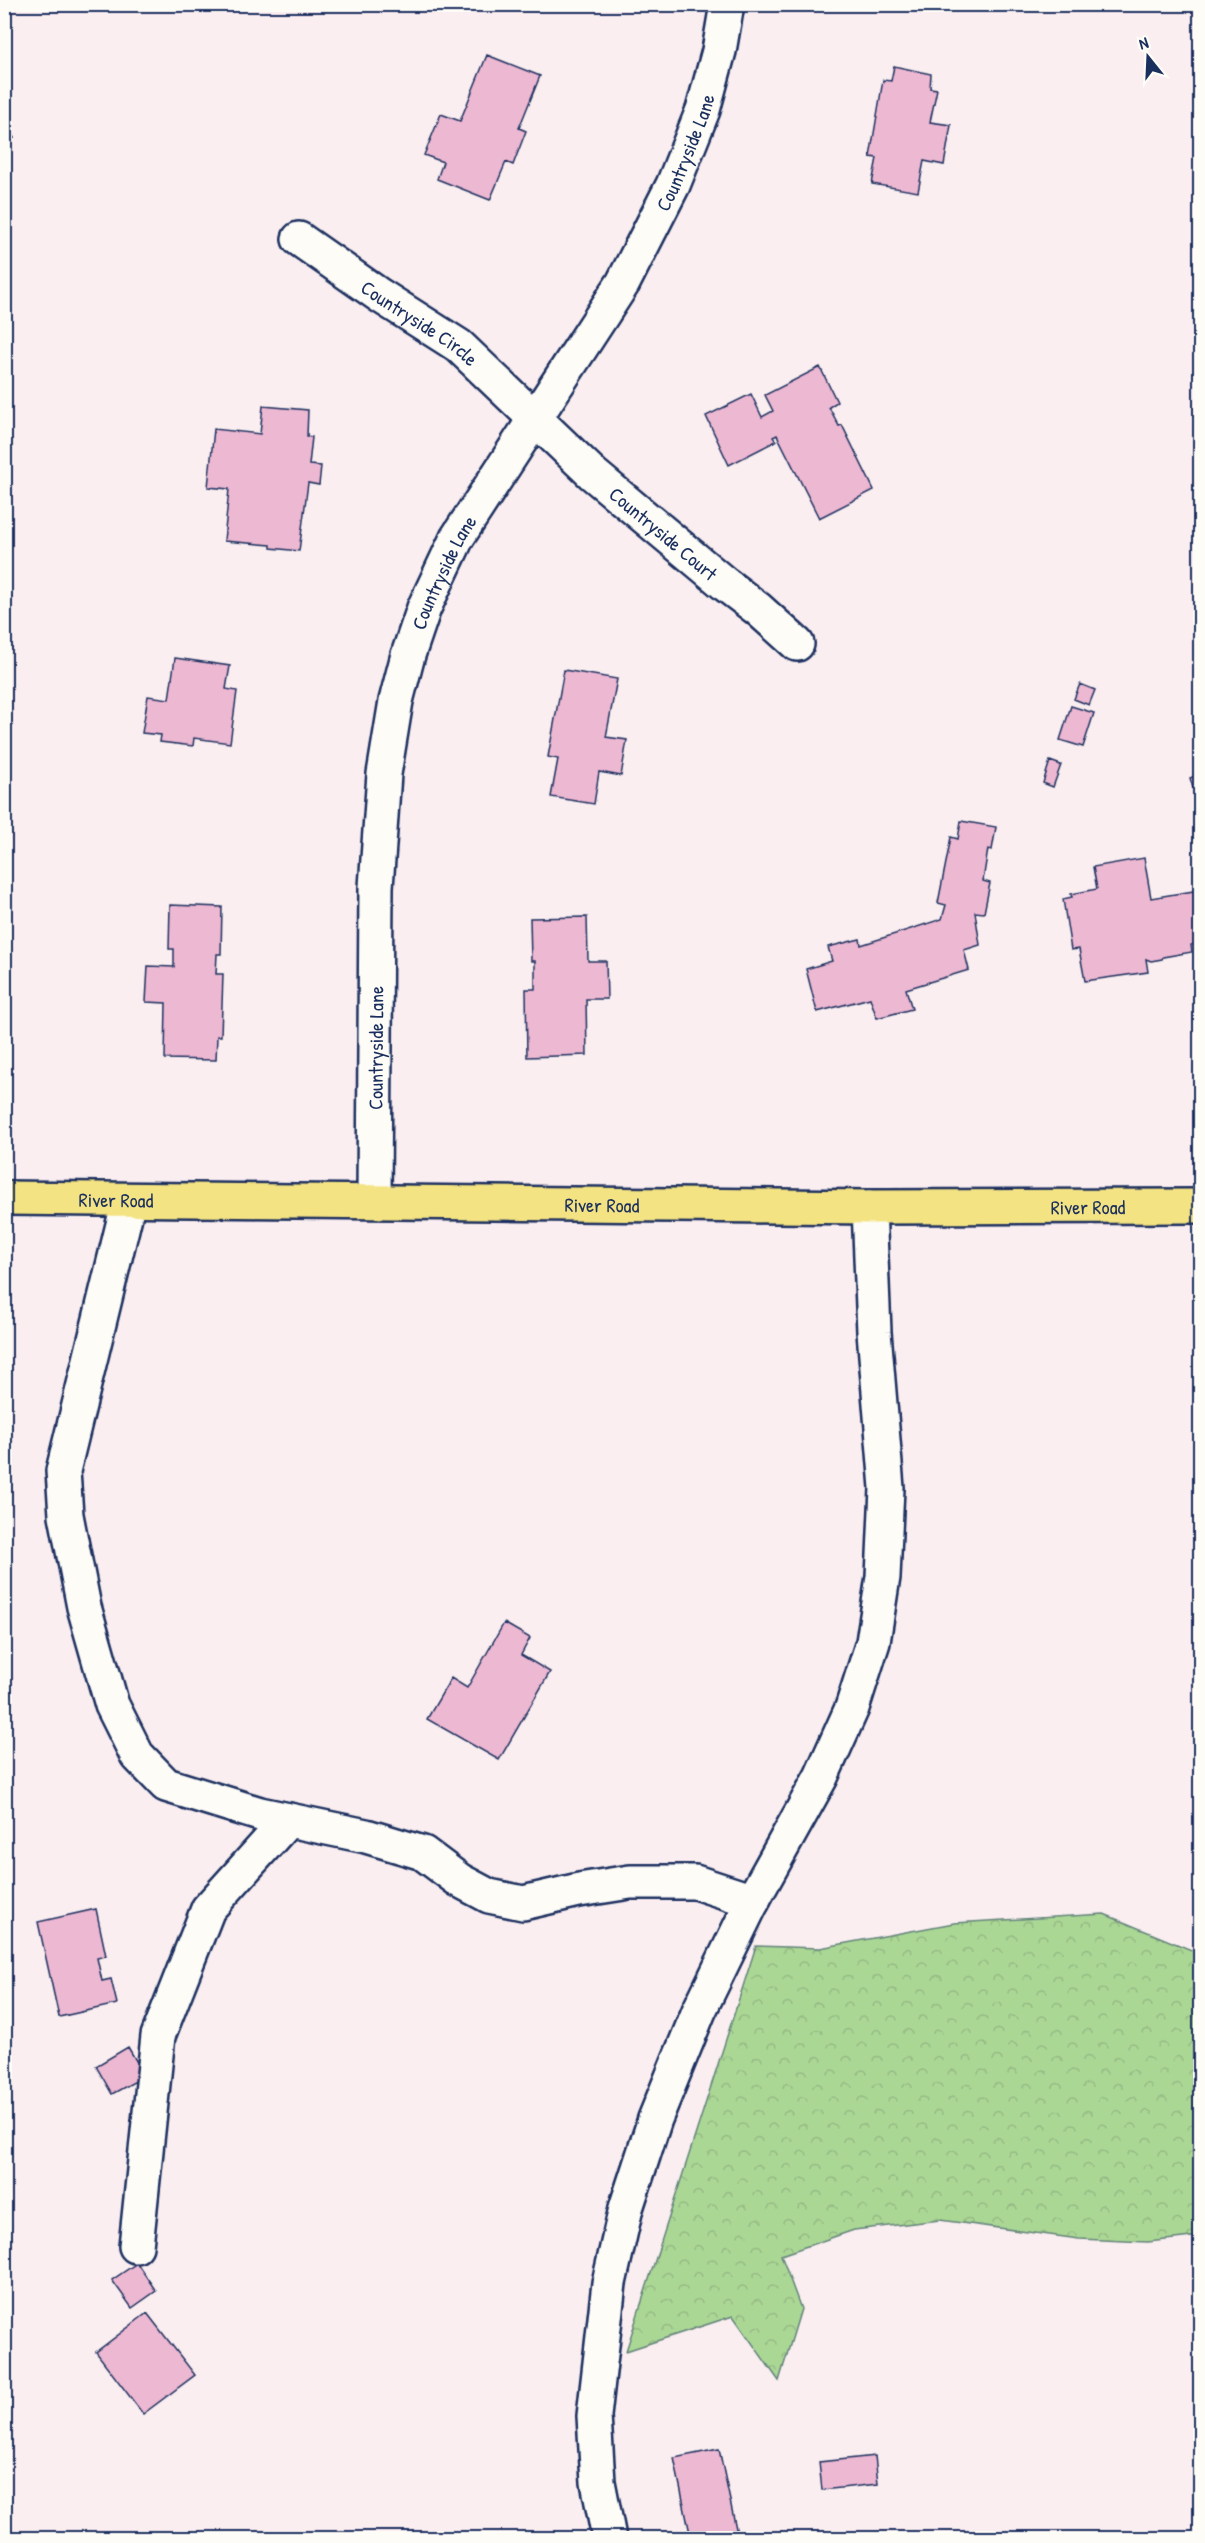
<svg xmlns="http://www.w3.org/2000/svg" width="1205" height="2543" viewBox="0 0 1205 2543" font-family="'Patrick Hand',sans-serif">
<defs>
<pattern id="forest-crowns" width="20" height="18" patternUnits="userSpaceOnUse" patternTransform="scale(1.5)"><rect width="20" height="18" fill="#abd795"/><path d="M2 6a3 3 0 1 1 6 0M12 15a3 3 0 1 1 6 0" fill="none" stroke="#93b983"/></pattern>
</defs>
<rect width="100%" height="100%" fill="#faeef0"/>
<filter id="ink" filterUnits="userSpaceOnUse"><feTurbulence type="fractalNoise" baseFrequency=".0167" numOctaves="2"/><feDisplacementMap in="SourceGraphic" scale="12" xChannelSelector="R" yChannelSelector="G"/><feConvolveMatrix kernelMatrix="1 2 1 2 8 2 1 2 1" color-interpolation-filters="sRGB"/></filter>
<g filter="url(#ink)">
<!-- forest -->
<path fill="url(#forest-crowns)" stroke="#63837a" stroke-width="1.5" d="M1104,1914l90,37 6,13v272l-52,6 -69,-3 -139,-19 -86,10 -73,25 20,54 -22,72 -46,-65 -107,35 130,-405 64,2 134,-25z"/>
<!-- building -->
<path fill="#edb8d2" stroke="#1b2f5e" stroke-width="1.5" d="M487,55l53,21 -21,52 7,3 -13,34 -7,-3 -16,38 -53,-21 6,-17 -19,-7 17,-41 19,7z
M894,66l37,8 -1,14 7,1 -7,33 21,3 -7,40 -20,-4 -6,31 -46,-8 5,-26 -7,-1 13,-77 8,1z
M4,123l10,15 -10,6z
M820,367l17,35 -8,5 10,19 3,-1 32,65 -55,28 -42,-83 -4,2 3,4 -47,24 -23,-49 45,-22 11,23 11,-6 -8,-16z
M263,406l45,4 -1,26 5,1 -3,28 12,1 -2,19 -11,-2 -9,68 -28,-3v-3l-47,-4 5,-52 -21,-2 6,-58 46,5z
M175,658l55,8 -4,23 11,2 -7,52 -36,-5 -1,8 -33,-4 1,-7 -19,-2 6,-37 21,3z
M564,670l53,9 -11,58 21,3 -6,36 -22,-4 -5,32 -43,-7 7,-38 -10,-2z
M1080,684l15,6 -6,15 -15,-6z
M1071,706l23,7 -11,34 -23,-7z
M1050,761l11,4 -8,22 -10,-4z
M1200,774v37l-10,-33z
M961,821l35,6 -4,23 -4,-1 -5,32 7,2 -6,30 -9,-1 5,33 -16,5 5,20 -63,19 6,20 -35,9 -7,-20 -53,14 -11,-43 26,-8 -4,-14 32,-8 1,6 81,-26 4,-14 -8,-2 13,-66 7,2z
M1144,858l7,40 49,-8v53l-9,2 1,7 -29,5 -1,2 -11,2 -5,-2 2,13 -63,9 -6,-32 -8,1 -8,-51 9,-2 -1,-3 26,-5 -4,-22z
M170,905l52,2 -1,47h-4l-1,20h7l-2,62h-4l-1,24 -51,-1 1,-56 -20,-1 2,-36 26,1v-18h-5z
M587,917l1,44h18l1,38h-21l1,56 -60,2 -1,-68h9v-28h-4l-1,-43z
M504,1623l26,15 -9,17 29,17 -51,88 -72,-41 24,-41 16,10z
M96,1909l10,47 -9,2 5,23 9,-2 6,25 -58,13 -21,-95z
M128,2047l17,29 -33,18 -16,-28z
M137,2263l19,28 -24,17 -20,-28z
M147,2313l48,62 -52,39 -47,-62z
M719,2449l19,89h-47l-17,-80z
M875,2456l3,28 -56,6 -3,-28z"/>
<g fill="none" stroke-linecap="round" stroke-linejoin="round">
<!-- minor casing -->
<g stroke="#1b2f5e" stroke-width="38">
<g id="minor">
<path id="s1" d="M299,239l80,56 80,51 134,128 132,110 33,25 39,35"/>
<path d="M129,1200l-66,271 3,44 18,92 28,98 25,50 29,30 94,29 106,22 57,17 36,27 30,16 34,7 56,-13 51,-8h65l58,19"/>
<path id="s2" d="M374,1201l2,-314 8,-113 12,-73 12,-46 16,-47 33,-70 166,-255 50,-98 30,-75 16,-59 8,-47"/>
<path d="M136,2246l22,-210 50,-127 80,-89"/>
<path d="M609,2538l-11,-56 -4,-66 15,-133 17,-75 29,-89 44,-108 56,-115 66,-119 31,-69 21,-66 10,-65 4,-89 -13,-156 -5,-125"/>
</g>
</g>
<!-- major casing -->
<g stroke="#1b2f5e" stroke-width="38">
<g id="major">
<path id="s3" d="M4,1198l865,9 331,-1"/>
</g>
</g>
<!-- minor -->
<use href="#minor" stroke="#fdfcf7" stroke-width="33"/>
<!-- major -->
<use href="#major" stroke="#f4e382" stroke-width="33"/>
</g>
</g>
<g text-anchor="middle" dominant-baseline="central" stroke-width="4.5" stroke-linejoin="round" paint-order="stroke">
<!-- street labels -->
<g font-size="20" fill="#1b2f5e" stroke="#fdfcf7">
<text stroke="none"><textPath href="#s2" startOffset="1125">Countryside Lane</textPath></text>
<text stroke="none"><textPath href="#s1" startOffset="147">Countryside Circle</textPath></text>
<text stroke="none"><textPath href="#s1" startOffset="470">Countryside Court</textPath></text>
<text stroke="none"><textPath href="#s2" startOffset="639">Countryside Lane</textPath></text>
<text stroke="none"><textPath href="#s2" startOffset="153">Countryside Lane</textPath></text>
<text stroke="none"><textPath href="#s3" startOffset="112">River Road</textPath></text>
<text stroke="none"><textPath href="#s3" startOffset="598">River Road</textPath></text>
<text stroke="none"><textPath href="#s3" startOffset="1084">River Road</textPath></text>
</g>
</g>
<!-- margin -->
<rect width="1205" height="2543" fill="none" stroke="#fdfcf7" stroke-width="24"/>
<rect x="12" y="12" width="1181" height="2519" fill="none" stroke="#1b2f5e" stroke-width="2" filter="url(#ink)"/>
<!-- north arrow -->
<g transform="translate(1148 57) rotate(342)" stroke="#fdfcf7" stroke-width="4.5" paint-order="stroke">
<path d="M0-4.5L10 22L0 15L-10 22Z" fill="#1b2f5e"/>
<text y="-9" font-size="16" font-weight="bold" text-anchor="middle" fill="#1b2f5e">N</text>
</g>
</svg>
